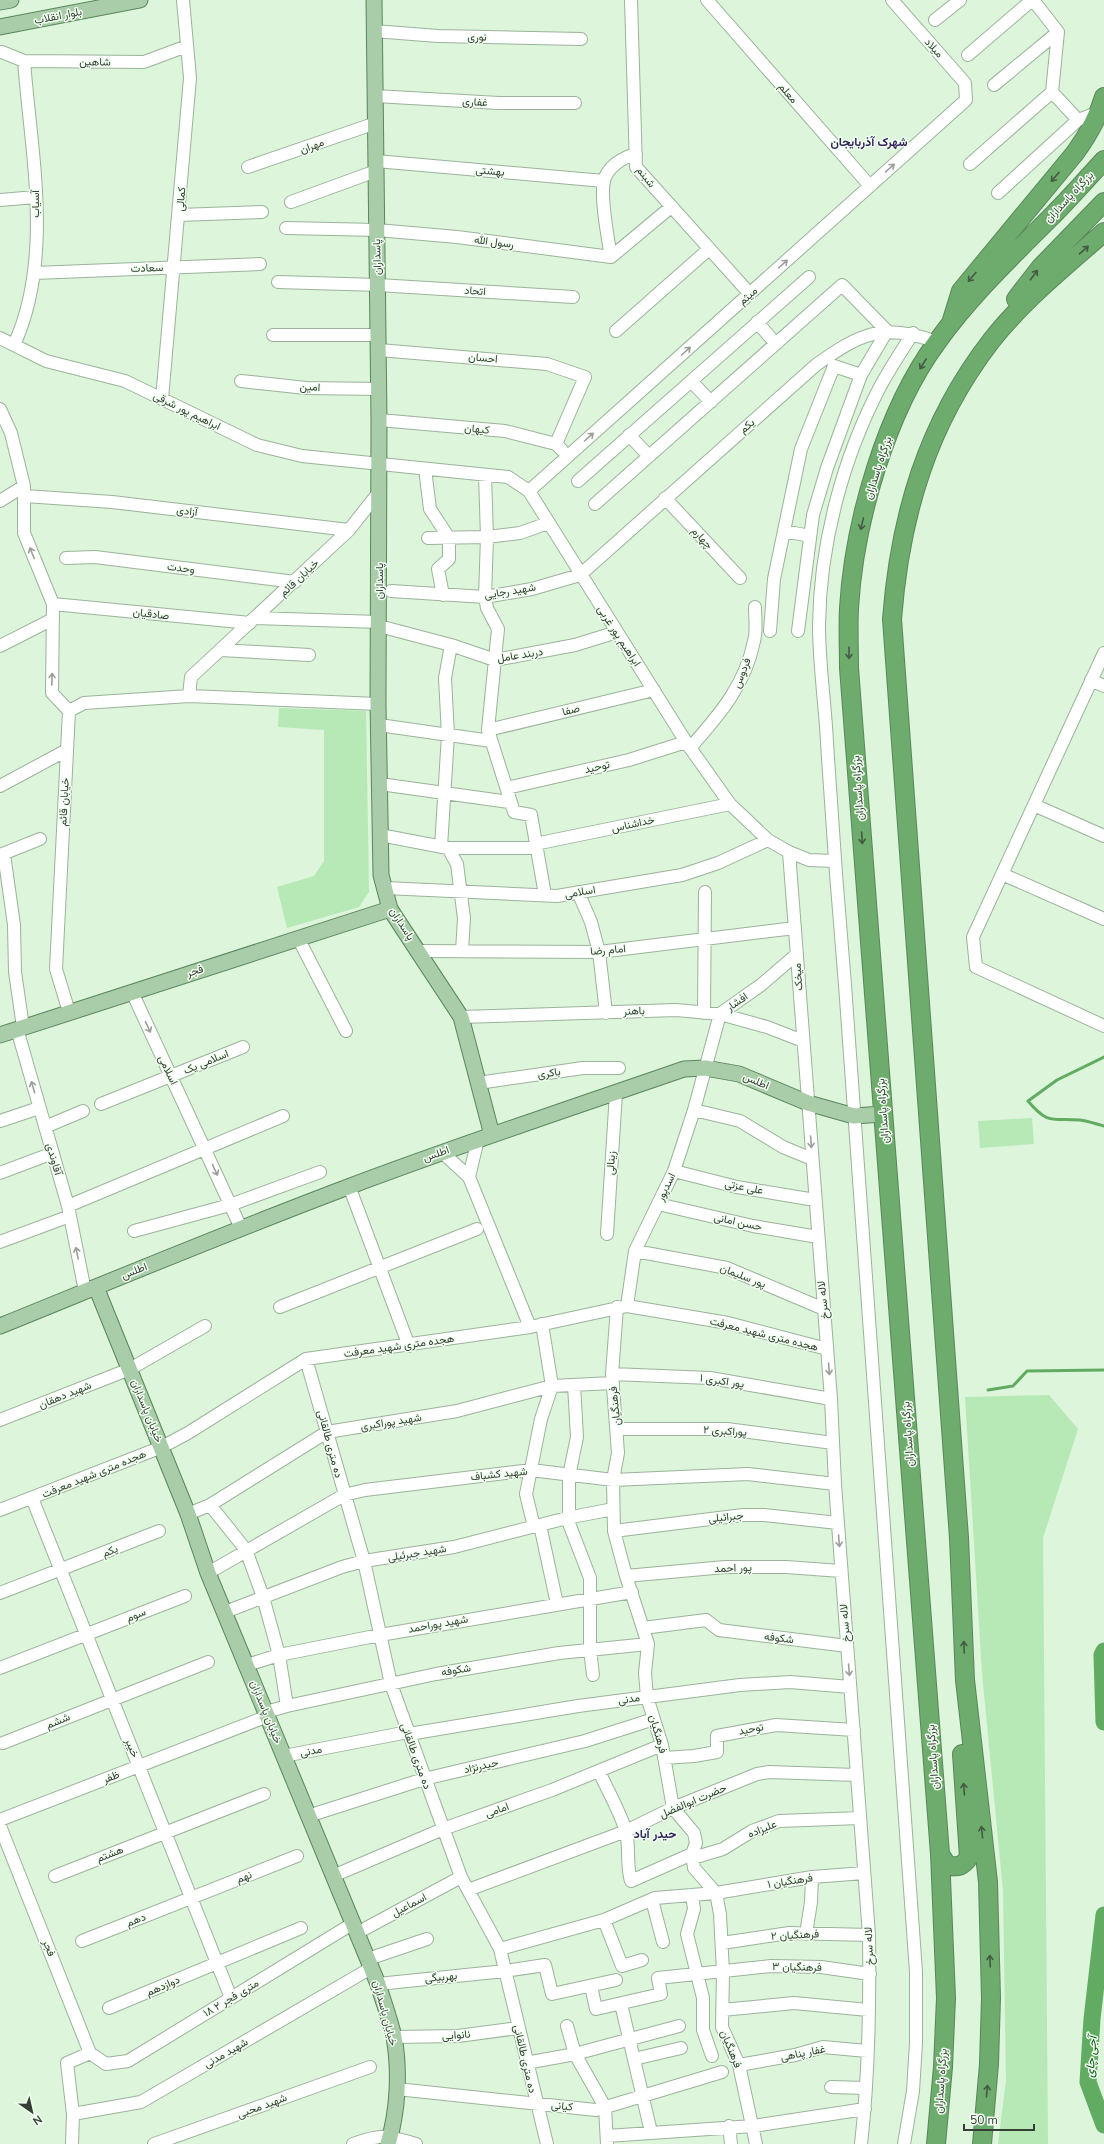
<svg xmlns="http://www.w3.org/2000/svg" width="1104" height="2144" viewBox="0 0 1104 2144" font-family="'Nunito Sans',Vazirmatn,sans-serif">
<rect width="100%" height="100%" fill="#dcf5db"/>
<!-- green -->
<path fill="#b6e9b5" d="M279,708l87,3 3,181 -10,15 -72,21 -10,-41 37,-11 10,-15v-131l-46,-3z
M1032,1118l2,26 -54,4 -2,-27z
M1049,1395l29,34 -35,109 5,606h-50l8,-63 -3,-190 -21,-218 -17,-276z"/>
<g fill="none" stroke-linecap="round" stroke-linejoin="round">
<!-- stream -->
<path stroke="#61ac62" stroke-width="3" d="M1104,1057l-47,23 -29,21c20,24 24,17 52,19 8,1 16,4 24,6
M988,1390l25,-4 14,-15 77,-1"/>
<!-- river -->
<path stroke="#61ac62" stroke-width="17" d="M1104,1651l-2,4 2,67
M1104,1915l-12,104 -4,63 16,43"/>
<!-- minor casing -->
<g stroke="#9bb39a" stroke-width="14">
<path id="minor" d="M631,0l5,167 114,127
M707,0l163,186
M1033,0l25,32 -6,60 26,28 21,-8
M935,20l25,-20
M374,31l64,5 143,3
M2,52l22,9 120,1 43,-16
M968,55l64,-55
M994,85l64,-53
M375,96l124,7h76
M376,161l228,20
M970,164l82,-72
M248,167l128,-44
M998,193l80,-73
M0,200l36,-3
M291,202l85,-31
M179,215l83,-3
M286,228l91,2 80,7 154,20
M611,257c-3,-18 -11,-60 -7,-76 3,-14 19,-24 32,-27
M611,257l60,-50
M34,273l226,-9
M278,282l100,3 195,12
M757,322l19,22
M616,331l93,-82
M273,335h105
M0,338l46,23 79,20 132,64 45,11 206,21 21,14 157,251 44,62 38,36 21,12 20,8 25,1
M14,345c40,-88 17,-191 10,-284
M379,350l168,14 38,13 -29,67
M241,381l65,7 73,1
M691,381l20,21
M162,399l28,-321 -7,-78
M0,409l11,24 13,53v47l29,71 -1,89 17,18
M379,420l126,11 51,13 6,6
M629,435l20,21
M425,469l5,40 19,29v21l-11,10 5,26
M485,475l2,62 -2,60 2,11 11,21 -10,101 26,82 17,3 14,80
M578,481l231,-204
M529,491l437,-391 -1,-17 -73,-83
M25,496l87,6 237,28
M665,498l75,80
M0,501l24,-15
M595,504l247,-219 45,46 -26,44 -34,93 -14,47 -15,116
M784,531l26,5
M428,538l59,-1 33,-4 28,-10
M66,558l29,-1 200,25
M391,591l94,6 47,-8 48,-14 236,-210c45,-32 67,-43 121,-23
M53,604l197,19
M255,618l124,4
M379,626l72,19 44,15 80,-15 42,-13
M770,631l4,-52 27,-130 33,-83 27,9
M0,646l53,-27
M221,650l88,5
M1104,653l-131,284 3,30 128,59
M1091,680l13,6
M189,696l2,-19 158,-147 30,-38
M379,725l112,16
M488,730l166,-40
M690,748c29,-33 55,-62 64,-107 3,-10 1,-23 1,-34
M380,784l129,18
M0,786l67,-36
M507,788l122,-28 57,-18
M1034,805l70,31
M380,835l68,13h88
M535,844l195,-40
M441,847l7,-112 -3,-57 6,-33
M448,848l9,16 7,54 -2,33
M789,852l42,547 4,85 34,451c1,69 0,140 -8,209
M4,854l10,71 1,47 8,55
M0,855l40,-16
M1002,874l102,45
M385,888l172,8 125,-21 36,-12 50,-23
M578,892l13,30 8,30 7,61
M298,938l48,93
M419,951l180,1 196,-24
M132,992l109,236
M69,1012l-13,-43 13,-258 15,-8 105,-7 189,8
M704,1013l1,-121
M461,1017l215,-7 44,4 47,13 36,14
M17,1029l51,177 17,85
M478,1083l105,-15h36
M101,1104l142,-57
M694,1110l46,11 43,26 29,12
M0,1121l39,-13
M45,1127l38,-16
M442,1152l27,25 9,-38
M674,1171l63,16 78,13
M0,1173l53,-20
M469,1177l61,150
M349,1186l60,160
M658,1204l95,22 65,11
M68,1206l215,-90
M134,1231l96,-26 90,-33
M607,1234l9,-141
M0,1242l70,-26
M635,1251l92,17 97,41
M627,1306l8,-55 39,-80 20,-61 26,-96 41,-29 36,-31
M280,1307l197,-78
M617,1307l-5,67 6,79 -5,27 1,51 12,45 22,68 -3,29 2,24 15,48 11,63 21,25 2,10 -4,11 2,14 22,25 4,21 3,58 -1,55 17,38 17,79
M306,1359l58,202 27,123 70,193 39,72 47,195
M612,1374l98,4 121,21
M0,1420l130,-51 75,-43
M617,1429h110l106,14
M32,1498l199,500
M210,1505l36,45 17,47 16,58 8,51
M0,1510l162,-63 26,-14 118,-74 224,-32 97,-21 101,17 99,26
M188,1514l22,-9 117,-73 130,-21 95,-25 61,-3
M569,1517v-41l8,-39 -3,-52
M567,1518l23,60v72l3,25
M540,1525l17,79
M534,1527l-8,-33 15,-75 11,-33 -10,-62
M614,1531l129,-16h21l74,8
M208,1573l136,-78 21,-5 166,-20 82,10 135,-6 87,10
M626,1576l99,-9h61l55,4
M0,1593l159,-62
M225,1612l117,-45 22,-6 90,-14 113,-29 46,-9
M643,1628l63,-8 13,10 128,16
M247,1665l32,-10 101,-20 252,-43
M0,1668l185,-72
M266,1712l21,-6 149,-32 123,-21 89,-9
M409,1734l169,-28 162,-21 50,-3 60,5
M3,1743l205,-81
M284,1756l124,-24
M664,1758l30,-2 23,-4v-16l59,-11 78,5
M599,1771c8,19 21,40 27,61 4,16 0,33 5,49l61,-27
M308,1816l116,-37 161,-38 69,-22
M0,1820l268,-104
M0,1826l90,227 16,11 22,-3 224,-137
M693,1858l30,-9 29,-18 27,-10 81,-3
M55,1876l209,-82
M333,1876l110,-47 109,-39 110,-45
M468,1890l158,-59 47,-23 84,-34 12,-2 87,3
M692,1895l2,14 -7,25 16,64v32l9,26
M652,1900l11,42
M604,1920l18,46 20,-6
M357,1933l104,-56
M806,1934l5,-32 1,-25
M82,1941l215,-85
M722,1943l67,-10 80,2
M500,1949l104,-29 51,-22 61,-5 96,-16 52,-4
M368,1959l59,-20
M378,1984l127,-13 40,-6 7,29 64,-14
M591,1986l5,23 65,-15 -3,-16 113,-12 50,1 49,7
M621,2004l30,128
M109,2008l192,-80
M722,2010l72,-7 74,7
M567,2026l8,28 30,53 2,37
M394,2037l64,-1 60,-8
M634,2059l47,-11
M526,2063l49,-9 104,-28
M739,2065l56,-10 28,-8 44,4
M831,2087l35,1
M397,2089l199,21 126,-38
M73,2114l68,-12 230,-134
M729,2126l2,18
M607,2136l146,-10 112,-17
M72,2144l1,-30 -6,-51 23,-10
M154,2144l216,-77
M353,2144c28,-10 35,-9 63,0
M904,2144l9,-53 3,-48v-71l-71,-987c-7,-81 -13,-162 -18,-243 -2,-39 -8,-78 -8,-117 1,-82 24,-168 62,-240 10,-18 21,-35 32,-52"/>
</g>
<!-- major casing -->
<g stroke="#5a865a" stroke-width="17">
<path id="major" d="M374,0l5,420 -1,284 3,171 9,34 71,108 31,118
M0,2l11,-2
M0,27l140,-27
M0,1035l390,-126
M96,1287l92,227 20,59 170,411c5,17 12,35 16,53 6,34 4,74 -6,107
M0,1326c116,-47 231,-95 348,-139 111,-42 223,-79 336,-118l21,-1 34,6 69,29 46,13 29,-2"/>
</g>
<!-- highway casing -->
<g stroke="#5a865a" stroke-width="20">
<path id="highway" d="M1016,299l24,-31 64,-66
M952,320l9,-29 114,-138c13,-18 23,-35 29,-56
M940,1854l7,11c11,3 16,1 22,-8l-7,-103
M936,2144l7,-77 3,-69 -6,-144 -91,-1186c0,-20 -1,-40 0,-60 5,-85 37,-197 88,-266 32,-45 73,-84 112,-123 19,-19 37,-39 55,-59
M982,2144l7,-80 2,-66 -3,-116 -23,-202 -6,-142 -67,-919c8,-103 35,-195 99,-278 32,-41 74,-74 113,-109"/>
</g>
<!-- minor -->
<use href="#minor" stroke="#fff" stroke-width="12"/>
<!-- major -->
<use href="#major" stroke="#a8cda8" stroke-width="15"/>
<!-- highway -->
<use href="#highway" stroke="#6eac6e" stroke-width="18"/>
</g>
<!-- one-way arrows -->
<defs><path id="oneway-shaft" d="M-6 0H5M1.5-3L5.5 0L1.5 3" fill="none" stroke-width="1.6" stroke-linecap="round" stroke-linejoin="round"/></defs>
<g stroke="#9a9f9a">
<use href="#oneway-shaft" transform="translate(890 168) rotate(-42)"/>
<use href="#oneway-shaft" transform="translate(783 264) rotate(-42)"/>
<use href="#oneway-shaft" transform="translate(686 351) rotate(-42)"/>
<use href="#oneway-shaft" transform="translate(589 437) rotate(-42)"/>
<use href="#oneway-shaft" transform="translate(32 553) rotate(-112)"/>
<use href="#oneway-shaft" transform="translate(52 679) rotate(-88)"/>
<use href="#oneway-shaft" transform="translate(148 1027) rotate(65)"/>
<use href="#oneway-shaft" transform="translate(33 1087) rotate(-106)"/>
<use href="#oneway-shaft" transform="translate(811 1142) rotate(86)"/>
<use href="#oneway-shaft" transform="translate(215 1170) rotate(65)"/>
<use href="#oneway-shaft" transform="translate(77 1253) rotate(-101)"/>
<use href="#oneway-shaft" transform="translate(829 1369) rotate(86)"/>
<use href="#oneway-shaft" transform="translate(839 1541) rotate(86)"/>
<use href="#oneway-shaft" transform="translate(849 1670) rotate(86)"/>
</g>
<g stroke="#445a43">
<use href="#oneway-shaft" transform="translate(1055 177) rotate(130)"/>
<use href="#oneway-shaft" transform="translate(1084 250) rotate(-41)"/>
<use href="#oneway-shaft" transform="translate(1034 275) rotate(-53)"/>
<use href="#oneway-shaft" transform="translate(972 277) rotate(130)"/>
<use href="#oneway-shaft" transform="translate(923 364) rotate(122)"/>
<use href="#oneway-shaft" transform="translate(862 524) rotate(103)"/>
<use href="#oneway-shaft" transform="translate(849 653) rotate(90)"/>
<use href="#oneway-shaft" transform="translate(862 838) rotate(86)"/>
<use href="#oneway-shaft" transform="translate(964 1647) rotate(-92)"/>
<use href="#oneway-shaft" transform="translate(964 1789) rotate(-94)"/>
<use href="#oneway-shaft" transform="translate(982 1832) rotate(-96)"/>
<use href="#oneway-shaft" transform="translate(990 1961) rotate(-92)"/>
<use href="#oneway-shaft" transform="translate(987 2091) rotate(-85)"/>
</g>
<g text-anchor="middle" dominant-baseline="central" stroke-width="3" stroke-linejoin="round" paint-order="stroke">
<!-- street labels -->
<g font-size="11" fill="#363f35" stroke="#f0ffef">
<text transform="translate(58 16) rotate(-11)">بلوار انقلاب</text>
<text transform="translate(477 37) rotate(1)">نوری</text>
<text transform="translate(934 48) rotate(48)">میلاد</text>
<text transform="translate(95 62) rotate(1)">شاهین</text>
<text transform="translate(788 93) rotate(49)">معلم</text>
<text transform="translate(475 102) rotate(3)">غفاری</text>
<text transform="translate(312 146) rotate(-20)">مهران</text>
<text transform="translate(490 171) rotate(5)">بهشتی</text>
<text transform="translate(646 177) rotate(52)">شبنم</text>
<text transform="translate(1069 197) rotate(-47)">بزرگراه پاسداران</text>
<text transform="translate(181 199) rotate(-85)">کمالی</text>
<text transform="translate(35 204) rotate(-90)">آسیاب</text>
<text transform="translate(494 242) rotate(7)">رسول الله</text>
<text transform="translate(377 257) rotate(-91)">پاسداران</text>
<text transform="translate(147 268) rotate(-2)">سعادت</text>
<text transform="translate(475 291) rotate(4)">اتحاد</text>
<text transform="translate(748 296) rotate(-42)">میثم</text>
<text transform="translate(483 358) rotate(5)">احسان</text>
<text transform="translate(310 387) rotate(3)">امین</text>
<text transform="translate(187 411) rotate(26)">ابراهیم پور شرقی</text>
<text transform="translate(747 426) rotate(-41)">یکم</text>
<text transform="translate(477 429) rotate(5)">کیهان</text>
<text transform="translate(878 468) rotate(-72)">بزرگراه پاسداران</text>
<text transform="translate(187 511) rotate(7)">آزادی</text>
<text transform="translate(702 538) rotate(47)">چهارم</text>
<text transform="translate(181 568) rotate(7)">وحدت</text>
<text transform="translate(299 578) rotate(-43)">خیابان قائم</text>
<text transform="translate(379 581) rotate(-90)">پاسداران</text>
<text transform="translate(510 591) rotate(-9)">شهید رجایی</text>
<text transform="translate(151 614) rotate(6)">صادقیان</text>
<text transform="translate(619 636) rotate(57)">ابراهیم پور غربی</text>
<text transform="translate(520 655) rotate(-9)">دربند عامل</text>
<text transform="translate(742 673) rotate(-69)">فردوس</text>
<text transform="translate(571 710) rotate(-14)">صفا</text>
<text transform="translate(597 767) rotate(-13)">توحید</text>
<text transform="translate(858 788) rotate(-94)">بزرگراه پاسداران</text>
<text transform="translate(64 802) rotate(-87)">خیابان قائم</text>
<text transform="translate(633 824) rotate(-12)">خداشناس</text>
<text transform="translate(580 892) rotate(-9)">اسلامی</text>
<text transform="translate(402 924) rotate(57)">پاسداران</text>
<text transform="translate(608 950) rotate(-5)">امام رضا</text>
<text transform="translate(195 971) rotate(-18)">فجر</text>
<text transform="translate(798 977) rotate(-94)">میخک</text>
<text transform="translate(737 1002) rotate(-35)">افشار</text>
<text transform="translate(634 1011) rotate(-2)">باهنر</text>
<text transform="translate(206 1062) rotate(-22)">اسلامی یک</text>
<text transform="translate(168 1070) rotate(65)">اسلامی</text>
<text transform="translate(549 1073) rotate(-8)">باکری</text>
<text transform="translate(756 1081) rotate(23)">اطلس</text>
<text transform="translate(883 1111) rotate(-94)">بزرگراه پاسداران</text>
<text transform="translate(436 1154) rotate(-20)">اطلس</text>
<text transform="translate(54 1159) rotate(74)">آقاوندی</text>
<text transform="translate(611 1163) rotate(-86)">زینالی</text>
<text transform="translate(666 1187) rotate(-64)">اسدپور</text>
<text transform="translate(744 1187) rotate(11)">علی عزتی</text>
<text transform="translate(738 1222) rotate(12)">حسن امانی</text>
<text transform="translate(134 1271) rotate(-22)">اطلس</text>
<text transform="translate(743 1276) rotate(21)">پور سلیمان</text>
<text transform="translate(823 1300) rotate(-95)">لاله سرخ</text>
<text transform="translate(764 1334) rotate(14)">هجده متری شهید معرفت</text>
<text transform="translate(399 1346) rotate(-8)">هجده متری شهید معرفت</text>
<text transform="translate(722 1381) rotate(8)">پور اکبری ۱</text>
<text transform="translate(65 1395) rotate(-22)">شهید دهقان</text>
<text transform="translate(615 1406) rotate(-96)">فرهنگیان</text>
<text transform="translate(147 1411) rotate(68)">خیابان پاسداران</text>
<text transform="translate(391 1422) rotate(-9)">شهید پوراکبری</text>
<text transform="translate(725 1431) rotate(3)">پوراکبری ۲</text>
<text transform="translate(908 1434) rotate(-94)">بزرگراه پاسداران</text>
<text transform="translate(330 1444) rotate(75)">ده متری طالقانی</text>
<text transform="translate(94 1474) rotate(-22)">هجده متری شهید معرفت</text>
<text transform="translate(499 1474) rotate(-6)">شهید کشباف</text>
<text transform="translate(726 1517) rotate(-6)">جبرائیلی</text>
<text transform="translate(110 1551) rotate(-22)">یکم</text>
<text transform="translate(417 1553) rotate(-9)">شهید جبرئیلی</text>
<text transform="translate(733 1568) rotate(-2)">پور احمد</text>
<text transform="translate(136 1615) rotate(-22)">سوم</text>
<text transform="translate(845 1623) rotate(-94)">لاله سرخ</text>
<text transform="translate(438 1624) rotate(-10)">شهید پوراحمد</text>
<text transform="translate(779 1638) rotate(7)">شکوفه</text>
<text transform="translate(456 1670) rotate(-9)">شکوفه</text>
<text transform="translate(629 1699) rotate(-8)">مدنی</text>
<text transform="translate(266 1712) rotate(68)">خیابان پاسداران</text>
<text transform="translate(58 1721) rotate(-22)">ششم</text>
<text transform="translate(751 1729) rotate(-11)">توحید</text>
<text transform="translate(658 1734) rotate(74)">فرهنگیان</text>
<text transform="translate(132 1748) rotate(68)">خیبر</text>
<text transform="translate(311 1751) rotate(-11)">مدنی</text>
<text transform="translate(416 1756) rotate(70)">ده متری طالقانی</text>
<text transform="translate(933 1757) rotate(-94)">بزرگراه پاسداران</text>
<text transform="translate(481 1766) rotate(-13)">حیدرنژاد</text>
<text transform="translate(111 1777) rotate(-21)">ظفر</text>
<text transform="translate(693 1801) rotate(-23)">حضرت ابوالفضل</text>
<text transform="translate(497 1810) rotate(-20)">امامی</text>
<text transform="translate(762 1829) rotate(-22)">علیزاده</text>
<text transform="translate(110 1854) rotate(-21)">هشتم</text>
<text transform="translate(244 1877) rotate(-22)">نهم</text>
<text transform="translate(790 1881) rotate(-9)">فرهنگیان ۱</text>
<text transform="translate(409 1905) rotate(-28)">اسماعیل</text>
<text transform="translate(136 1920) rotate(-22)">دهم</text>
<text transform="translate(795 1935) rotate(-3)">فرهنگیان ۲</text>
<text transform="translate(869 1946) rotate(-92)">لاله سرخ</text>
<text transform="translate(49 1948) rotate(68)">فجر</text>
<text transform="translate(797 1967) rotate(1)">فرهنگیان ۳</text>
<text transform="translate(441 1977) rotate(-5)">بهربیگی</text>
<text transform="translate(163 1986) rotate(-23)">دوازدهم</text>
<text transform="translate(231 1998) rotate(-31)">۱۸ متری فجر ۲</text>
<text transform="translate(385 2013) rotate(75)">خیابان پاسداران</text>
<text transform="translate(456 2035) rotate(-4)">نانوایی</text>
<text transform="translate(731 2049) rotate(68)">فرهنگیان</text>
<text transform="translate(226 2053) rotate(-30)">شهید مدنی</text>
<text transform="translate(803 2053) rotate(-11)">غفار پناهی</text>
<text transform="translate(525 2059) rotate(77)">ده متری طالقانی</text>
<text transform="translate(941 2081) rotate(-86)">بزرگراه پاسداران</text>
<text transform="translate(262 2106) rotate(-20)">شهید محبی</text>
<text transform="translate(562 2106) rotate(6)">کیانی</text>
</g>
<!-- neighbourhood labels -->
<g font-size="12" font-weight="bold" fill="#34225c" stroke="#f0ffef">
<text x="869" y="142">شهرک آذربایجان</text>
<text x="655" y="1834">حیدر آباد</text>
</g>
<!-- water labels -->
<g font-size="12" font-style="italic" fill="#035810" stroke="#f0ffef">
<text transform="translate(1091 2057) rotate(-85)">آجی چای</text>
</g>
</g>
<!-- north arrow -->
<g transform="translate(32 2112) rotate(146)" stroke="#f0ffef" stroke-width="3" paint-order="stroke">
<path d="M0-3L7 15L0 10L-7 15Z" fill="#363f35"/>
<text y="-6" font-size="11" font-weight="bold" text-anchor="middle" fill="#363f35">N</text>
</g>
<!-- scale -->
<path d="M964 2124v6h70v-6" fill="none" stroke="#363f35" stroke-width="2"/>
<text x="970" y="2124" font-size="12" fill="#363f35" stroke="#f0ffef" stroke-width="3" paint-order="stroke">50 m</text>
</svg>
